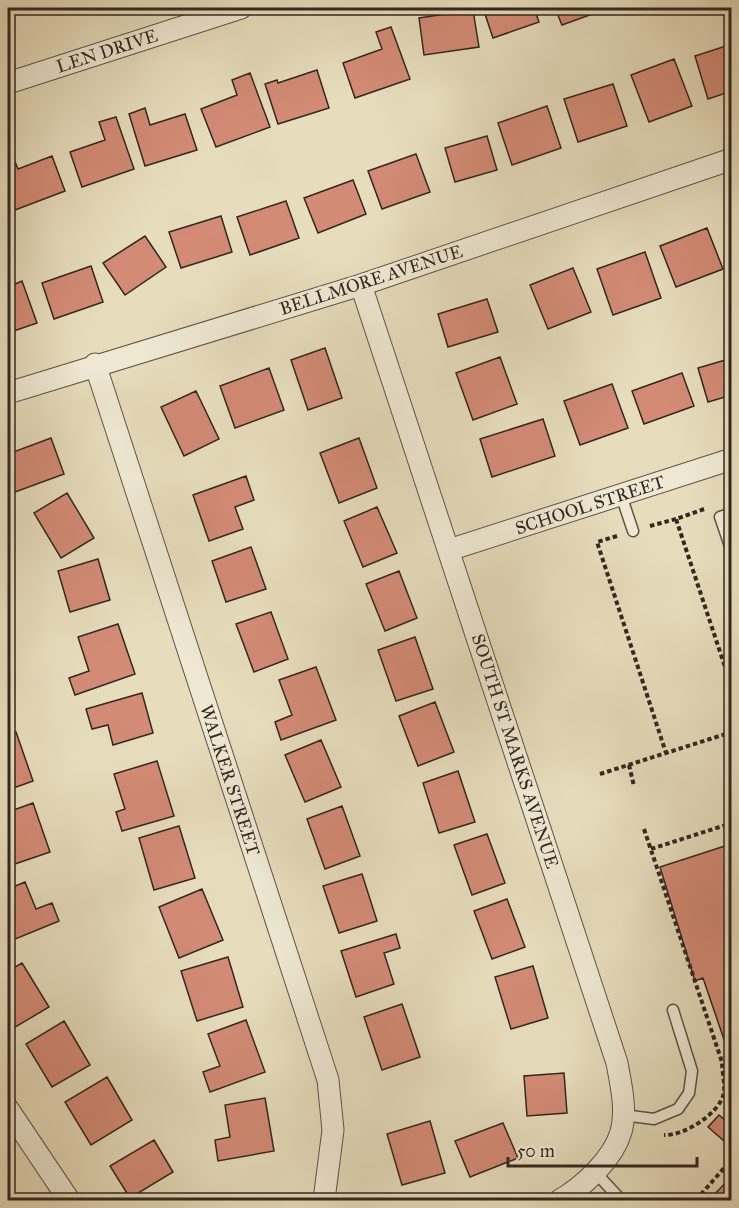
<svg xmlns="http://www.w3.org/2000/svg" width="739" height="1208" viewBox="0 0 739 1208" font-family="'IM FELL Great Primer',serif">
<rect width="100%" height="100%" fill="#e7ddbd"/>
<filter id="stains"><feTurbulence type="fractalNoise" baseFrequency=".00333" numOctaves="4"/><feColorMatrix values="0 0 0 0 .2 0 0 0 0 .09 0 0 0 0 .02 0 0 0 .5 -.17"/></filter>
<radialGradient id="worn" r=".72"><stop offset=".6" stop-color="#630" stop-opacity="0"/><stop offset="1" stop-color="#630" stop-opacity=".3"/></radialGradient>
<!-- building -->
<path fill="#d38b76" stroke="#322720" stroke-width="1.5" d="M483,8h51l5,14 -46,16z
M555,8h54l-47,17z
M473,10l6,37 -55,8 -5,-37z
M391,27l19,52 -55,19 -12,-35 39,-14 -6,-17z
M732,44v47l-24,8 -13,-43z
M674,59l18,47 -43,16 -18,-47z
M317,70l12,38 -51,16 -13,-40 12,-4 1,3z
M250,73l20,54 -54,20 -15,-38 36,-14 -5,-15z
M613,84l14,42 -49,16 -14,-43z
M547,106l14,42 -49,17 -14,-42z
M145,108l5,17 35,-11 12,36 -52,16 -16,-52z
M116,117l18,52 -52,18 -12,-35 35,-12 -6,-18z
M487,136l10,34 -42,12 -10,-34z
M11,152l7,17 34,-13 13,35 -50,19 -7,-20v-37z
M416,154l14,38 -48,17 -14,-38z
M353,180l13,34 -48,19 -14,-35z
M286,201l13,37 -49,17 -13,-38z
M221,216l11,36 -51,16 -12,-36z
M707,228l16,41 -47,18 -16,-41z
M145,236l21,31 -41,28 -22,-32z
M645,252l16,46 -48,17 -16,-46z
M91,266l12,36 -49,17 -12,-36z
M573,268l18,44 -43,17 -18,-44z
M22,281l15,42 -29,10v-46z
M487,299l11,33 -50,15 -10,-33z
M325,348l17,50 -34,12 -17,-50z
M500,357l17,47 -44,16 -17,-47z
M732,358v37l-24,7 -10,-34z
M269,368l15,42 -49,18 -15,-42z
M682,373l12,33 -50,18 -12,-33z
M612,384l16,44 -48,17 -16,-44z
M196,391l23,48 -35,17 -23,-49z
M543,419l12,37 -63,21 -12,-38z
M51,438l13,36 -49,18 -7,-19v-19z
M359,438l18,50 -38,15 -19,-50z
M246,476l8,24 -19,7 8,22 -34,12 -16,-46z
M67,493l27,45 -33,20 -27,-45z
M377,507l20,46 -34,14 -19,-46z
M251,547l15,42 -40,13 -14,-41z
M98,559l12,41 -40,12 -12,-41z
M399,571l18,47 -32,13 -19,-47z
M271,612l17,47 -34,13 -18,-48z
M118,624l17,50 -60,21 -6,-17 20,-7 -11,-34z
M415,637l18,52 -37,12 -18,-51z
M316,667l20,53 -55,20 -6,-18 17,-7 -13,-35z
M142,693l11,40 -40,12 -5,-20 -16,4 -6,-20z
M435,702l19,50 -36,14 -19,-50z
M16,732l17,49 -25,9v-55z
M321,740l20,47 -36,15 -20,-47z
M157,761l17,55 -52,15 -6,-19 9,-3 -11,-35z
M458,771l17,51 -36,11 -16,-50z
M33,803l17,49 -38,13 -4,-14v-39z
M342,806l18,50 -35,13 -18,-50z
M179,826l16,52 -41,12 -15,-52z
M487,834l18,49 -33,12 -18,-50z
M728,845l4,10v208l-29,-85 -8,3 -35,-114z
M362,874l15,47 -38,12 -16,-47z
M25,882l11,27 16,-6 7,18 -51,21v-53z
M202,889l21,51 -44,18 -20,-51z
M507,899l18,48 -33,12 -18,-48z
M396,934l4,14 -16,5 10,31 -38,13 -15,-46z
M228,957l15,50 -46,14 -16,-50z
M22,963l27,44 -37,22 -4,-8v-50z
M533,966l15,52 -37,11 -16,-52z
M402,1004l18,53 -38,13 -18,-53z
M246,1020l19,52 -55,20 -7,-20 17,-6 -12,-32z
M64,1021l26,44 -38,22 -26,-43z
M564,1073l3,40 -40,3 -3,-40z
M107,1077l25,43 -41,25 -26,-43z
M265,1098l9,53 -56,10 -3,-21 15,-3 -5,-32z
M719,1115l13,11v22l-24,-21z
M430,1121l15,52 -43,12 -15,-51z
M503,1123l15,35 -48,19 -15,-36z
M154,1140l19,32 -43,26 -20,-32z
M732,1176v24h-23z"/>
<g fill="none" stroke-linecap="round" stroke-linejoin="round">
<!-- lane casing -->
<g stroke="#5f5447" stroke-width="13">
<path id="lane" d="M621,495l12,36
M732,513l-12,4 12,35
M623,1115l31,4 24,-10 11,-16 3,-22 -19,-61
M596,1173l25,27"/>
</g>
<!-- street casing -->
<g stroke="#5f5447" stroke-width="23">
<path id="street" d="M8,83l233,-75
M361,285l256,778c4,22 10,47 4,69 -8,27 -38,55 -61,68
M95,364l233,716 5,50 -9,70
M8,393l353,-108 371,-126
M449,550l283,-91
M8,1109l61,91"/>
</g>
<!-- path -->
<path stroke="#322720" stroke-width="4" stroke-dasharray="4.5 3" stroke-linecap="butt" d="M704,509l-28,10 56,169
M650,526l26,-7
M617,536l-20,6 69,211
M629,765l5,21
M600,774l132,-42
M644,829l78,233c0,9 3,21 2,30 -3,21 -40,44 -60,43
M651,849l81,-26
M696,1200l36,-41"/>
<!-- lane -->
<use href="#lane" stroke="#efe9d4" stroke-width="10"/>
<!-- street -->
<use href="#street" stroke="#efe9d4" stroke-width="21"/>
</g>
<g text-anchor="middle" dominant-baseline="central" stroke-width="5" stroke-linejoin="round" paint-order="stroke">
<!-- street labels -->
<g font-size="18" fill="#322720" stroke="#efe9d4">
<text transform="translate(107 51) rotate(-18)">LEN DRIVE</text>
<text transform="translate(371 280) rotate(-18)">BELLMORE AVENUE</text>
<text transform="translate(590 505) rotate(-18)">SCHOOL STREET</text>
<text transform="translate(515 751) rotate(72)">SOUTH ST MARKS AVENUE</text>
<text transform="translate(230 780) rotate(72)">WALKER STREET</text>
</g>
</g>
<!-- margin -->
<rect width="739" height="1208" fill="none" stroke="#e7ddbd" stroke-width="30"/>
<rect x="9" y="9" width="721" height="1190" fill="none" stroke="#322720" stroke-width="3"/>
<rect x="15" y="15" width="709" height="1178" fill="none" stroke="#322720" stroke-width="1.5"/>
<!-- scale -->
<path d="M508 1157v9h189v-9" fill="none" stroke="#322720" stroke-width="3"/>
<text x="517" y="1157" font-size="18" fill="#322720" stroke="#efe9d4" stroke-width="4.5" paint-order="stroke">50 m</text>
<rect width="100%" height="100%" filter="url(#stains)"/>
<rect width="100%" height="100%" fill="url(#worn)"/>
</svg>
